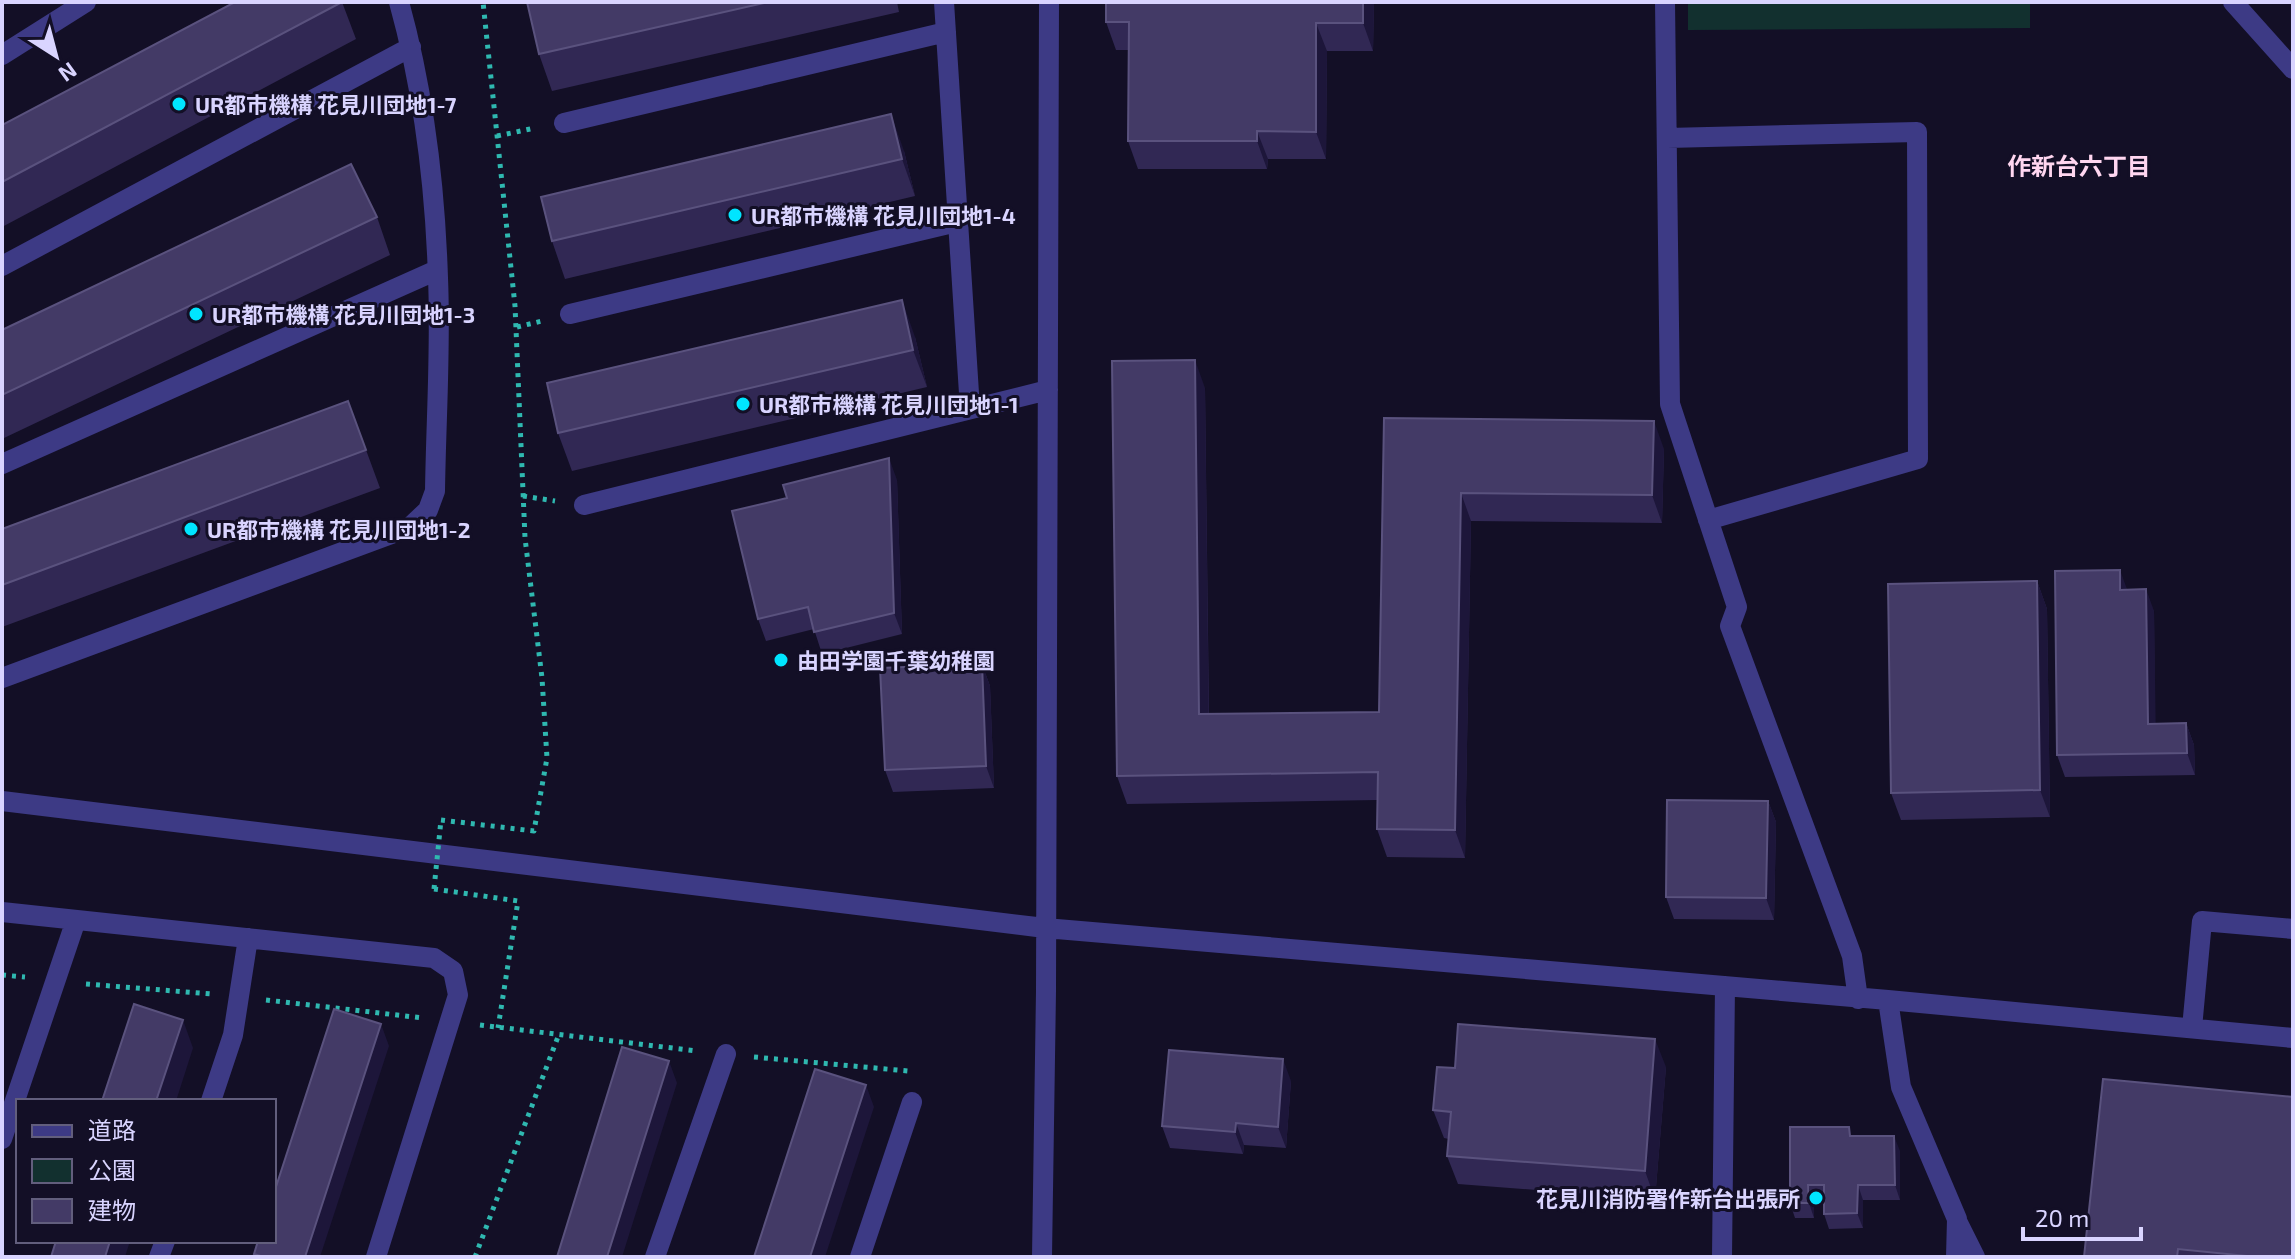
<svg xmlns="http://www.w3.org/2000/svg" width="2295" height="1259" viewBox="0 0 2295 1259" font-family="'Exo 2','Noto Sans JP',sans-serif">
<rect width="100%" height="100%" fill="#130f26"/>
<!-- green -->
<path fill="#12302f" d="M1688,2h342v26l-342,2z"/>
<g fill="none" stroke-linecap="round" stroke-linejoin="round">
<!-- path -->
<path stroke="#2fb8b0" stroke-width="5" stroke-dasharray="4 6" stroke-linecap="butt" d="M497,136l38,-8
M517,327l25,-6
M523,496l32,5
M441,820l93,11 13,-73 -5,-80 -17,-140 -10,-232 -32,-304
M434,889l84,12 -20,127
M2,975l23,2
M86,984l126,10
M266,1000l157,18
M480,1025l217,26
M754,1057l154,14
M475,1257l84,-223"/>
<!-- minor -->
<path stroke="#3d3a85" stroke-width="20" d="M944,2l26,407
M1665,2l5,402 67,203 -7,19 122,330 6,43
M2233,2l60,67
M2,55l84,-53
M564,123l382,-91
M1667,138l250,-6 1,327 -210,61
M2,266l409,-219
M570,314l387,-92
M2,464l435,-194
M584,505l464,-115
M2,678l408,-151 18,-17 7,-19c1,-71 6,-143 3,-213 -3,-93 -14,-186 -39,-276
M2,801l1043,127 843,72 405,38
M2,912l432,46 19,13 5,24 -82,262
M1888,1000l13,87 56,132 -1,38
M2192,1028l10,-107 91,8
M211,1101l22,-66 15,-97
M2,1139l74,-219
M1958,1223l17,34
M159,1257l6,-16
M655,1257l71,-203
M860,1257l52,-155
M1042,1257l4,-266 3,-989
M1722,1257l3,-271"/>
<!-- path-bridge -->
<path stroke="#2fb8b0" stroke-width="5" stroke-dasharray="4 6" stroke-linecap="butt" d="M434,889l7,-69"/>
</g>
<!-- wall -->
<path fill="#312854" d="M342,2l14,37 -354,188v-102z
M527,2h370l2,10 -347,79 -13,-37z
M1106,2h268l-1,49h-46l-1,108h-58l-1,10h-129l-10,-28 1,-91h-13l-10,-28z
M904,151l11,45 -350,83 -13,-38z
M377,217l13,38 -386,183 -2,-5v-103z
M915,337l12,50 -355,84 -14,-38z
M1205,388l4,326 170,-2 5,-294 280,31 -2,74 -191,-2 -6,337 -78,-1 -10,-28v-29l-250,4 -10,-28z
M348,401l32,87 -378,139v-98z
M897,480l5,154 -80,20 -8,-25 -48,12 -8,-22z
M2037,581l10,28 3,208 -149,3 -10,-27z
M2127,590l27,21 1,113 31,-1 8,22 1,30 -130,2 -8,-22z
M982,664l8,22 4,102 -101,4 -8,-22z
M1768,801l8,21 -2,98 -100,-1 -8,-22z
M1666,1067l-11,132 -197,-15 -11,-28 2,-17 -5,-1 -11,-28z
M1291,1081l-5,67 -42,-3 -1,9 -73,-6 -8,-22z
M2293,1097v160h-209z
M1853,1136l47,15v49h-37v28l-34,1 -5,-15v-14h-10v18h-19l-5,-15z"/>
<!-- shaded-wall -->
<path fill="#1d163a" d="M1363,2h11l-1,49 -10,-28z
M1316,23l11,28 -1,108 -10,-27z
M891,114l13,37 11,45 -13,-37z
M1257,131l11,28 -1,10 -10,-28z
M902,300l13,37 12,50 -14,-37z
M1195,360l10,28 4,354 -10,-28z
M1654,421l10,28 -2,74 -10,-28z
M889,458l8,22 5,154 -8,-21z
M1461,493l10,28 -6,337 -10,-28z
M2120,570l8,22 -8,-2z
M2037,581l10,28 3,208 -10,-27z
M2146,589l8,22 2,135 -8,-22z
M982,664l8,22 4,102 -8,-22z
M2186,723l8,22 1,30 -8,-22z
M1768,801l8,21 -2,98 -8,-22z
M183,1020l10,28 -17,53h-20z
M381,1024l8,22 -69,211h-15z
M1655,1039l11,28 -11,132 -10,-28z
M1283,1059l8,22 -5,67 -8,-21z
M669,1061l8,22 -55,174h-15z
M866,1085l8,22 -49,150h-15z
M1236,1123l8,22 -1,9 -8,-22z
M1894,1136l6,15v49l-5,-15z
M1808,1185l6,15v18l-5,-15z
M1858,1185l5,15v28l-6,-15z
M110,1241h20l-5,16h-20z"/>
<!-- building -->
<path fill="#433a66" stroke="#5a527e" stroke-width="2" d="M235,2h107l-340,180v-57z
M527,2h241l-229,52z
M1106,2h257v21h-47v109l-59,-1v10h-129l1,-119h-23z
M891,114l11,45 -350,82 -11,-44z
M351,164l26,53 -375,178v-65z
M902,300l11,50 -355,83 -11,-50z
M1195,360l4,354 180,-2 5,-294 270,3 -2,74 -191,-2 -6,337 -78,-1 1,-57 -261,4 -5,-415z
M348,401l18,49 -364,135v-56z
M889,458l5,155 -80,19 -6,-25 -50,12 -26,-108 55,-13 -4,-13z
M2120,570v20l26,-1 2,135 38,-1 1,30 -130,2 -2,-184z
M2037,581l3,209 -149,3 -3,-209z
M982,664l4,102 -101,4 -5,-102z
M1667,800l101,1 -2,97 -100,-1z
M134,1004l49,16 -27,81h-54z
M334,1009l47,15 -76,233h-41l-10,-3 4,-13h16v-48z
M1458,1024l197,15 -10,132 -198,-15 4,-44 -18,-2 4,-43 18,1z
M622,1047l47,14 -62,196h-50z
M1169,1050l114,9 -5,68 -42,-4 -1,9 -73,-6z
M815,1069l51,16 -56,172h-56z
M2103,1079l190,18v160h-36l-79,-8 -1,8h-93z
M1790,1127h59l1,9h44l1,49h-37l-1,28 -33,1v-29h-16l1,18h-19z
M56,1241h54l-5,16h-54z"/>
<!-- markers -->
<g fill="#00e5ff" stroke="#130f26" stroke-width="3">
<circle cx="179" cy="104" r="8"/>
<circle cx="735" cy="215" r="8"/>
<circle cx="196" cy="314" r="8"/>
<circle cx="743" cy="404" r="8"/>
<circle cx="191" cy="529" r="8"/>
<circle cx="781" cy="660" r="8"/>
<circle cx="1816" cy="1198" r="8"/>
</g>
<g text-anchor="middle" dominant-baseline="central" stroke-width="6" stroke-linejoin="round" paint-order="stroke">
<!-- poi labels -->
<g font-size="22" font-weight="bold" fill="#d9d4ff" stroke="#130f26" text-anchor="start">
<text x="195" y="104">UR都市機構 花見川団地1-7</text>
<text x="751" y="215">UR都市機構 花見川団地1-4</text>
<text x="212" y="314">UR都市機構 花見川団地1-3</text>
<text x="759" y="404">UR都市機構 花見川団地1-1</text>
<text x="207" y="529">UR都市機構 花見川団地1-2</text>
<text x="797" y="660">由田学園千葉幼稚園</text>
<text x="1800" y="1198" text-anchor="end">花見川消防署作新台出張所</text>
</g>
<!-- neighbourhood labels -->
<g font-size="24" font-weight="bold" fill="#ffd6f0" stroke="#130f26">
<text x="2079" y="165">作新台六丁目</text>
</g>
</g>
<!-- border -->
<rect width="2295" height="1259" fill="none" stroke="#d9d4ff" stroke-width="8"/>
<!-- legend -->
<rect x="16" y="1099" width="260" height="144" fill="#130f26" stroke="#625e7d" stroke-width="2"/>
<rect x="32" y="1125" width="40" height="12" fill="#3d3a85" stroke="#625e7d" stroke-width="2"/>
<text x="88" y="1139" font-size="24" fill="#d9d4ff">道路</text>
<rect x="32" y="1159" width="40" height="24" fill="#12302f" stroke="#625e7d" stroke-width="2"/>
<text x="88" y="1179" font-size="24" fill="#d9d4ff">公園</text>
<rect x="32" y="1199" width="40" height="24" fill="#433a66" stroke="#625e7d" stroke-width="2"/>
<text x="88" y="1219" font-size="24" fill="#d9d4ff">建物</text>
<!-- north arrow -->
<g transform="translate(56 56) rotate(144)" stroke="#130f26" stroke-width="6" paint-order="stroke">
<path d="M0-6L14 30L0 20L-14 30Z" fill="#d9d4ff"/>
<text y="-12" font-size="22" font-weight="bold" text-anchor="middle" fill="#d9d4ff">N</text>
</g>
<!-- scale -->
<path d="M2023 1227v12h118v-12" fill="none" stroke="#d9d4ff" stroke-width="4"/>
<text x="2035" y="1227" font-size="24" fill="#d9d4ff" stroke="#130f26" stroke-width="6" paint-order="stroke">20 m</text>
</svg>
